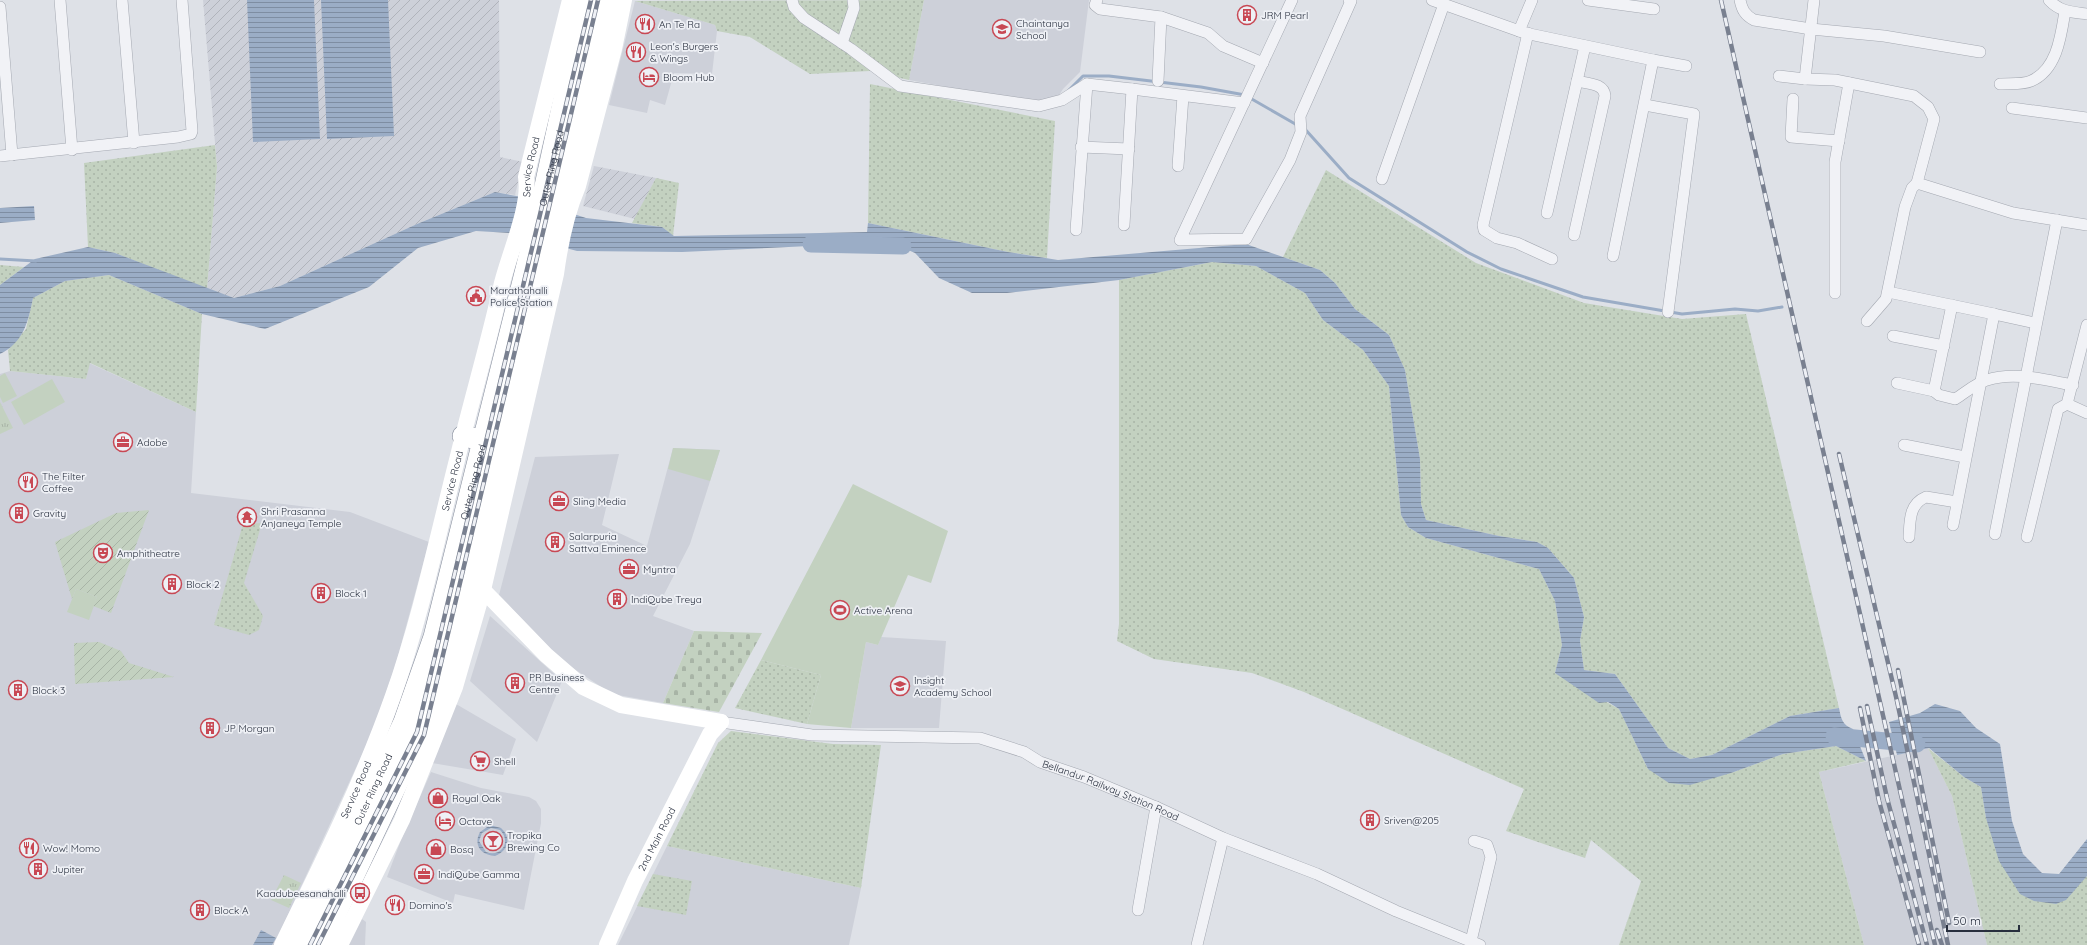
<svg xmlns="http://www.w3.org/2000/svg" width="2087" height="945" viewBox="0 0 2087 945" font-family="Quicksand,sans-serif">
<defs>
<pattern id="industrial-furrows" width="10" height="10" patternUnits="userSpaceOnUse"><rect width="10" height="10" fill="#cdd0d9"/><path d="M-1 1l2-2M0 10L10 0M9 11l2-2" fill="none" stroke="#b0b3bb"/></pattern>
<pattern id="grass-dots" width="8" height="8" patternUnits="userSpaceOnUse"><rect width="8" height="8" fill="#c3d1c0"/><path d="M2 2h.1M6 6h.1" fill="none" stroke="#a8b4a6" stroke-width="1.8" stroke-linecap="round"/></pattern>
<pattern id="cemetery-stones" width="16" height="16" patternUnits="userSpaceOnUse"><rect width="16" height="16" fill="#c3d1c0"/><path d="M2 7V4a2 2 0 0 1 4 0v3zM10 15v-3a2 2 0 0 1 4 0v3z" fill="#a8b4a6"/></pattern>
<pattern id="park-tufts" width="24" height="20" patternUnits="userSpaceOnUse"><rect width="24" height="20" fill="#c3d1c0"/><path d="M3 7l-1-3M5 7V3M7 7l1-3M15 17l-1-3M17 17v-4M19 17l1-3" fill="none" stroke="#a8b4a6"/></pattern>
<pattern id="garden-furrows" width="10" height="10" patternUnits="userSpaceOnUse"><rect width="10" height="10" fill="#c3d1c0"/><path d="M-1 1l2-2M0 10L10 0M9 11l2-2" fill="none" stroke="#a8b4a6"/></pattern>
<pattern id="water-rules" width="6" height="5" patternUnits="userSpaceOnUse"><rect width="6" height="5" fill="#9badc6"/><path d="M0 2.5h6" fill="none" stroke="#7e8da2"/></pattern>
</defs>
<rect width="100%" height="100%" fill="#dee1e7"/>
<!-- built -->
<path fill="#cdd0d9" d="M924,0h165l-9,72 -17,17 -11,17 -143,-26z
M635,1l80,24 2,6 -5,43 -38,-1 -9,32 -15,-5 -3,13 -38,-8z
M89,363l107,49 -5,81 159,19 79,30 -34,125 -23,66 -98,212h-274v-571l10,-3 76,8z
M673,448l47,2 -30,94 -37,72 41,15 -31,72 -51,-9 -50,-33 -63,-66 36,-138 84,-3 -17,71 45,21z
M490,616l72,65 -25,61 -67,-61z
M881,637l65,4 -7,87h-88l15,-86 12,3z
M456,704l60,35 -13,36 -71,-12z
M1928,748l24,48 35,149h-123l-45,-173z
M431,772l50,16 48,9 7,4 5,8v14l-17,87 -69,-16 -2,9 -66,-26 14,-37z
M667,846l194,42 -12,57h-231z
M362,919l4,3 -1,23h-16z"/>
<!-- industrial -->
<path fill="url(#industrial-furrows)" d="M203,0h296l1,157 23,5 -8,33 -20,-3 -78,32 -137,62 -46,12 -27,-9 10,-122z
M594,166l62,12 -21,41 -52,-13z"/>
<!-- grass -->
<path fill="url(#grass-dots)" d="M924,0l-15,80 -39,-9 -60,3 -60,-37 -33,-6 -2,-6 -80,-24z
M870,84l185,37 -8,137 -39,-6 -140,-29z
M215,145l2,22 -10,122 -92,-36 -27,-6 -4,-84z
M1326,170l150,93 108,40 98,16 64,-5 93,394 -49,8 -78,39 -22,4 -22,-11 -53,-74 -31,-4 -4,-29 4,-24 -10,-39 -26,-30 -11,-6 -38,-6 -73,-16 -5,-16 -1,-45 -15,-89 -16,-35 -34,-26 -20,-26 -15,-13 -37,-13z
M656,178l23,5 -6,53 -11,-9 -30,-4z
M1212,262l44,4 49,27 18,27 40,30 26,36 12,129 7,12 18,11 113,31 16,32 7,44 -7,28 64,36 29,60 83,4 52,-19 53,-8 30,15 -47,11 45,173h-245l22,-64 -50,-41 -6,18 -79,-27 18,-42 -220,-97 -52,-19 -98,-14 -37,-18 2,-17v-344z
M0,265l24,2 -24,18z
M109,275l93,39 -6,98 -106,-49 -4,16 -76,-8 -2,-21 18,-21 7,-31 32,-17z
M262,523l-18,60 19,33 -4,14 -10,5 -35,-10 29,-101z
M761,660l60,15 -14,49 -72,-16z
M731,731l102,13 48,1 -20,143 -194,-42 51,-103z
M1928,748l36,29 17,10 5,31 34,76 64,-16 3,-2v69h-100l-35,-149z
M653,874l39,7 -6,34 -49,-9z"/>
<!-- cemetery -->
<path fill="url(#cemetery-stones)" d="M694,631l68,2 -43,79 -56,-9z"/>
<!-- park -->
<path fill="url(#park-tufts)" d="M0,402l13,26 -13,6z
M284,875l17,8 -12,25 -18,-8z"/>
<!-- garden -->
<path fill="url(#garden-furrows)" d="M149,510l-38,103 -18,-7 4,-9 -21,-8 -4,10 -17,-57 61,-29z
M99,642l22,9 8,12 45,14 -99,7 -1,-41z"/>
<!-- pitch -->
<path fill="#c3d1c0" d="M5,373l12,23 -14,7 -3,-6v-21z
M52,379l13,23 -41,23 -13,-23z
M673,448l47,2 -10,31 -42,-12z
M853,484l95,47 -17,52 -23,-8 -30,70 -12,-3 -15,86 -44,-4 14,-49 -60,-15z
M76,589l21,8 -8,23 -22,-8z"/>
<!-- water -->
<path fill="url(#water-rules)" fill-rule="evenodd" d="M247,0h67l6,139 -67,3z
M321,0h67l6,136 -67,3z
M495,192l27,5 64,21 76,9 12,9 193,-4 1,-9 140,29 50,8 188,-16 74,26 15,13 20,26 34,26 16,35 15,89 1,45 5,16 73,16 38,6 11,6 26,30 10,39 -4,24 4,29 31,4 53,74 22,11 22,-4 78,-39 49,-8c2,10 3,17 14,21l13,32 -30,-15 -53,8 -52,19 -41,12 -21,-2 -21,-14 -29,-60 -11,-7 -9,1 -44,-30 7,-28 -7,-44 -16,-32 -113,-31 -18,-11 -7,-12 -12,-129 -26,-36 -40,-30 -18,-27 -49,-27 -44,-4 -93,18 -112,13h-35l-33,-15 -24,-25 -16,-7 -47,-2 -170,8 -105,-1 -67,-18 -34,-2 -58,17 -49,39 -104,42 -63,-15 -93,-39 -44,6 -32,17c-5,24 -9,44 -33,56v-69l35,-26 53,-12 27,6 119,45 46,-12 137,-62z
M34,206l1,14 -35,3v-15z
M1935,704l25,7 16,17 24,16 12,77 11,33 19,19 17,1 28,-35v37l-21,24 -10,4 -22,-3 -14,-7 -21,-33 -13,-43 -5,-31 -17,-10 -35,-29 -32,7 -8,-33 31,-9z
M490,825l11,3c11,10 7,23 -6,28 -14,-1 -22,-11 -15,-24zM491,828l9,2c12,12 1,28 -14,22l-7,-11 3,-8z
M261,930l15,8 -4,7h-19z"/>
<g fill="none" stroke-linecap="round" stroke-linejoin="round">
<!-- stream -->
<path stroke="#9badc6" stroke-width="3" d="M1069,90l14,-14h26l92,11 44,8
M1250,98l47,27
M1304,128l45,50 118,74 34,17 82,28 99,17 53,-5 23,2 24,-4
M0,259l36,2"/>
<!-- river -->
<path stroke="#9badc6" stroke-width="17" d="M811,244l92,2
M1834,736l83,8"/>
<!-- street casing -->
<g stroke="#a4a8b1" stroke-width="12">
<g id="street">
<path d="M60,0l12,150"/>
<path d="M122,0l12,143"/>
<path d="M792,0l2,7 10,11 47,31 49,37 139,20 23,-6 25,-16"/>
<path d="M1097,0l-2,5 5,4 61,8 -3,64"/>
<path d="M1292,0l-112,240 66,-1 44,-79 11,-28 -1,-16 51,-115 -2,-1"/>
<path d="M1432,0l93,33 128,27 -40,196"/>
<path d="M1588,0l66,9"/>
<path d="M1740,0c2,10 5,15 14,20l57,9 73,7 96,16"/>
<path d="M1814,0l-9,79 30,1 79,16 14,11 6,12 -17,64 96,30 74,12"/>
<path d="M2049,0c11,12 23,12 38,14"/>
<path d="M0,7l12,148"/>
<path d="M1161,17l47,16 15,13 40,17"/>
<path d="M1519,31l13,-31"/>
<path d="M1528,33l-45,192 1,5 13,8 20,5 35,16"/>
<path d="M842,43l12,-35 -1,-8"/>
<path d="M1653,60l33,6"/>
<path d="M1779,76l26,3"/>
<path d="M2000,84c9,-1 22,1 31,-3 26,-11 30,-45 34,-70"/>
<path d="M1793,99l-2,38 48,4"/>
<path d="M1645,105l49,9 -26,198"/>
<path d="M2012,108l75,10"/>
<path d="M1081,147l48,2"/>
<path d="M0,156l178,-19 13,-3 1,-3 -10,-131"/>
<path d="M1178,166l5,-70"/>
<path d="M1382,179l62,-175"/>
<path d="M1547,213l38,-167"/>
<path d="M1124,225l8,-136 112,14"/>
<path d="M1076,230l11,-146 45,5"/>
<path d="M1574,235l31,-139c-1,-13 -17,-12 -28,-15"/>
<path d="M1888,292l106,22"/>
<path d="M1835,293v-131l14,-79"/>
<path d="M1867,321l19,-22 19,-92 7,-19 5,-5"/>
<path d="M1893,336l51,10"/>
<path d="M1897,383l37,8 18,-86"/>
<path d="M1934,391l5,4 16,4c10,-6 21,-16 32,-19 27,-9 58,0 86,5"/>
<path d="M2067,404l20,9"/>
<path d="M1904,445l61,12"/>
<path d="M1953,525l41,-211 41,9"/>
<path d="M1995,534l62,-314"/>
<path d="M1909,537c1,-16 0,-33 17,-40l31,5"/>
<path d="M2027,537l31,-128 9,-5 20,-79"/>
<path id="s1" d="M721,722l91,13 168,3 44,14 16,10 44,15 72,30 67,31 94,36 79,37 84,34"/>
<path d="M1138,910l18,-103"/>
<path d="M1471,941l20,-84 -4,-12 -13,-4"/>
<path d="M1197,945l26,-107"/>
</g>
</g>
<!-- highway casing -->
<g stroke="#878e9d" stroke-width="22">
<g id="highway">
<path d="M463,436l20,4"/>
<path id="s4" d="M300,945l104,-223 30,-85 100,-400 34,-157 20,-80"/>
<path d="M321,945l98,-208 15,-41 36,-125 92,-375 45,-196"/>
</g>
</g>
<!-- street -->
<use href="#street" stroke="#f1f2f6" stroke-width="11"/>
<!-- secondary -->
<g stroke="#fff" stroke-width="16">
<path d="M483,590l63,65 37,32 38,18 100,17"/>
<path id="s2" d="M282,945c40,-81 81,-164 111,-249 27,-76 44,-157 64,-236 14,-58 31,-115 44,-173 7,-31 30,-80 25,-110l44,-177"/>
<path d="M340,945l62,-125 53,-133 28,-97 73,-316c4,-30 10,-60 22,-88l36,-137 10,-49"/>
<path id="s3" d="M607,945l28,-64 75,-147 11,-12"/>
</g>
<!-- highway -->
<use href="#highway" stroke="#fff" stroke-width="21"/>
<!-- rail casing -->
<g stroke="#798090" stroke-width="4.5">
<g id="rail">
<path d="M1721,0l214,945"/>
<path d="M1839,454l58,247 51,244"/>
<path d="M1898,670l51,253"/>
<path d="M1867,706l20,92 40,147"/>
<path d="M1860,708l19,93 40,144"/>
<path d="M1937,930l5,15"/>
<path id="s5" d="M310,945l107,-213 174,-732"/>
<path d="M318,945l106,-210 174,-735"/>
</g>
</g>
<!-- rail -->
<use href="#rail" stroke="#eef0f5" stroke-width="3" stroke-dasharray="9" stroke-linecap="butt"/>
</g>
<!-- icons -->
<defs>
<g id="building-ring" transform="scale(1)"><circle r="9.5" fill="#eef0f5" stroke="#c84854" stroke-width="1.5"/><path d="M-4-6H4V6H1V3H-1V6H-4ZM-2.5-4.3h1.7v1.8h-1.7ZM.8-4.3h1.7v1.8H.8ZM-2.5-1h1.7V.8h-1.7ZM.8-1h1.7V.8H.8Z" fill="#c84854"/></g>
<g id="restaurant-ring" transform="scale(1)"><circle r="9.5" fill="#eef0f5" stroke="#c84854" stroke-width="1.5"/><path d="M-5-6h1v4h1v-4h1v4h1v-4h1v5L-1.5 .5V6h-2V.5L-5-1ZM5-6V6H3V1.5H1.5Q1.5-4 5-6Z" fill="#c84854"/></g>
<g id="school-ring" transform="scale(1)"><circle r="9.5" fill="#eef0f5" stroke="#c84854" stroke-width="1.5"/><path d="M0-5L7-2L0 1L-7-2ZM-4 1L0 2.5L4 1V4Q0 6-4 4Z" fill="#c84854"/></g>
<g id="hotel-ring" transform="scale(1)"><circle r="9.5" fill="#eef0f5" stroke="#c84854" stroke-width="1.5"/><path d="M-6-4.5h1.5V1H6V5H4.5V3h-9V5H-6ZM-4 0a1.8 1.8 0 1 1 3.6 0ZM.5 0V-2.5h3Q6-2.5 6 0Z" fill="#c84854"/></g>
<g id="civic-ring" transform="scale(1)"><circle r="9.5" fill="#eef0f5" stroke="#c84854" stroke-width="1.5"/><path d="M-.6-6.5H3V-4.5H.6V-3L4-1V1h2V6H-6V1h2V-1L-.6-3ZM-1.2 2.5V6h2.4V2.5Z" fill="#c84854"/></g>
<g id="office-ring" transform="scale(1)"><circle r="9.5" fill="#eef0f5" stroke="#c84854" stroke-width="1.5"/><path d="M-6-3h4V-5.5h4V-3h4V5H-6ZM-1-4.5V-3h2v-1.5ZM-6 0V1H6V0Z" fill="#c84854"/></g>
<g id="temple-ring" transform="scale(1)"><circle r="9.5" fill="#eef0f5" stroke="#c84854" stroke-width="1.5"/><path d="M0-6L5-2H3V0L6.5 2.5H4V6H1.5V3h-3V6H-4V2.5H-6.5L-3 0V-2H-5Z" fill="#c84854"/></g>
<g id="theatre-ring" transform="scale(1)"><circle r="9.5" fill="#eef0f5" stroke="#c84854" stroke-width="1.5"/><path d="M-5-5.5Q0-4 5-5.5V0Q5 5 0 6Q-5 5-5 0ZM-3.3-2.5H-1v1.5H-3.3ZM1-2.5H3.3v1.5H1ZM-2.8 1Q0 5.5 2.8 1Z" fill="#c84854"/></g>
<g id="stadium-ring" transform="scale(1)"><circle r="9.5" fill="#eef0f5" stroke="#c84854" stroke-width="1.5"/><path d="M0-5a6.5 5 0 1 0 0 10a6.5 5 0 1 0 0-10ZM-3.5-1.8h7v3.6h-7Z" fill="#c84854"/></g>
<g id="supermarket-ring" transform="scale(1)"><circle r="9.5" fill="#eef0f5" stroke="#c84854" stroke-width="1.5"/><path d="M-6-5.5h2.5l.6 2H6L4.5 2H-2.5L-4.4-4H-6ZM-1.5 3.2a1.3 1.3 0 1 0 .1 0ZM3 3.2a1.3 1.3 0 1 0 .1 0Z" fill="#c84854"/></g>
<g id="shop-ring" transform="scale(1)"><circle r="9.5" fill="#eef0f5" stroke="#c84854" stroke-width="1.5"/><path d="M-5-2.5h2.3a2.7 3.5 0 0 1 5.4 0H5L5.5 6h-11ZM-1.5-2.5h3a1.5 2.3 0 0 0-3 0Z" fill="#c84854"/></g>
<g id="bar-ring" transform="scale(1)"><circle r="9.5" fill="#eef0f5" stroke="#c84854" stroke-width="1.5"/><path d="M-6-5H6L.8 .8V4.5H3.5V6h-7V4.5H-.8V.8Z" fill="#c84854"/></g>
<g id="bus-ring" transform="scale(1)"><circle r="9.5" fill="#eef0f5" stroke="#c84854" stroke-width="1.5"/><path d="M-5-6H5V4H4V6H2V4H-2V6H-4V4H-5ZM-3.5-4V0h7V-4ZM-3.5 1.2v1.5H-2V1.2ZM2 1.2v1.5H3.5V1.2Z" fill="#c84854"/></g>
</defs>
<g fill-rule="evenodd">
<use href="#building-ring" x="1247" y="15"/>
<use href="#restaurant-ring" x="645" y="24"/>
<use href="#school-ring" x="1002" y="29"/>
<use href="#restaurant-ring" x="636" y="52"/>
<use href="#hotel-ring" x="649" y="77"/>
<use href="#civic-ring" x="476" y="296"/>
<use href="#office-ring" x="123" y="442"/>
<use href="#restaurant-ring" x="28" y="482"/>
<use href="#office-ring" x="559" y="501"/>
<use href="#building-ring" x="19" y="513"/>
<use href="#temple-ring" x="247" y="517"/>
<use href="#building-ring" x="555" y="542"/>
<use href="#theatre-ring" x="103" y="553"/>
<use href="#office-ring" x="629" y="569"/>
<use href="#building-ring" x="172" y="584"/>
<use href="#building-ring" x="321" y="593"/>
<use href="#building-ring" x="617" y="599"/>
<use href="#stadium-ring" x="840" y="610"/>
<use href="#building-ring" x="515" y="683"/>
<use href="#school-ring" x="900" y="686"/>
<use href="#building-ring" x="18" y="690"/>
<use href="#building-ring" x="210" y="728"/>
<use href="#supermarket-ring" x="480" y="761"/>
<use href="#shop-ring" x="438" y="798"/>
<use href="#building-ring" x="1370" y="820"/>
<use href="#hotel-ring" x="445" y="821"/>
<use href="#bar-ring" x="493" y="841"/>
<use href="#restaurant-ring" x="29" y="848"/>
<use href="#shop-ring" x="436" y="849"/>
<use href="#building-ring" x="38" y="869"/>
<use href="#office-ring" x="424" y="874"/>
<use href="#bus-ring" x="360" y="893"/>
<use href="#restaurant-ring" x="395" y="905"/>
<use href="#building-ring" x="200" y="910"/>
</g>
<g text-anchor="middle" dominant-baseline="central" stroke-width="3.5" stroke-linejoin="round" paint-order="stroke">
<!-- poi labels -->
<g font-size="10" fill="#282f3e" stroke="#eef0f5" text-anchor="start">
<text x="1261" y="15">JRM Pearl</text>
<text x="1016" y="23">Chaintanya<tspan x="1016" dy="12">School</tspan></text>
<text x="659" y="24">An Te Ra</text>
<text x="650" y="46">Leon's Burgers<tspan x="650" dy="12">&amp; Wings</tspan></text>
<text x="663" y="77">Bloom Hub</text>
<text x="490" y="290">Marathahalli<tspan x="490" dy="12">Police Station</tspan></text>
<text x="137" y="442">Adobe</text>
<text x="42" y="476">The Filter<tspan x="42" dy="12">Coffee</tspan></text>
<text x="573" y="501">Sling Media</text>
<text x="261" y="511">Shri Prasanna<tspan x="261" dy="12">Anjaneya Temple</tspan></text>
<text x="33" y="513">Gravity</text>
<text x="569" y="536">Salarpuria<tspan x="569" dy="12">Sattva Eminence</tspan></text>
<text x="117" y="553">Amphitheatre</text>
<text x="643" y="569">Myntra</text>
<text x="186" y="584">Block 2</text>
<text x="335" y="593">Block 1</text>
<text x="631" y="599">IndiQube Treya</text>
<text x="854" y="610">Active Arena</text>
<text x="529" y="677">PR Business<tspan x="529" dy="12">Centre</tspan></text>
<text x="914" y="680">Insight<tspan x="914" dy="12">Academy School</tspan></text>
<text x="32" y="690">Block 3</text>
<text x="224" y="728">JP Morgan</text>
<text x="494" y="761">Shell</text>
<text x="452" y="798">Royal Oak</text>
<text x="1384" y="820">Sriven@205</text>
<text x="459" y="821">Octave</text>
<text x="507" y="835">Tropika<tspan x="507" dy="12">Brewing Co</tspan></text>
<text x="43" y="848">Wow! Momo</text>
<text x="450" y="849">Bosq</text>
<text x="52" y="869">Jupiter</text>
<text x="438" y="874">IndiQube Gamma</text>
<text x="346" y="893" text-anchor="end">Kaadubeesanahalli</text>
<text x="409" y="905">Domino's</text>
<text x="214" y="910">Block A</text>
</g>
<!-- street labels -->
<g font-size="10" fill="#282f3e" stroke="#eef0f5">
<text stroke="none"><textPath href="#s2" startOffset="820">Service Road</textPath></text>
<text stroke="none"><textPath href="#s5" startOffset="818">Outer Ring Road</textPath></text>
<text stroke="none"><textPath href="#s2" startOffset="496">Service Road</textPath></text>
<text stroke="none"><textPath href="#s4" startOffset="496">Outer Ring Road</textPath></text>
<text stroke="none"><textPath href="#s2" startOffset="172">Service Road</textPath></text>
<text stroke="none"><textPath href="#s4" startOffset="172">Outer Ring Road</textPath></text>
<text stroke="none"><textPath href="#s1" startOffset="401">Bellandur Railway Station Road</textPath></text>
<text stroke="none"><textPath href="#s3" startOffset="117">2nd Main Road</textPath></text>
</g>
</g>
<!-- scale -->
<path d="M1947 925v6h72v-6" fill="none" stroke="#282f3e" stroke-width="2"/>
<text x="1953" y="925" font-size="12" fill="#282f3e" stroke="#eef0f5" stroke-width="3" paint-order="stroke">50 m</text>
</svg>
